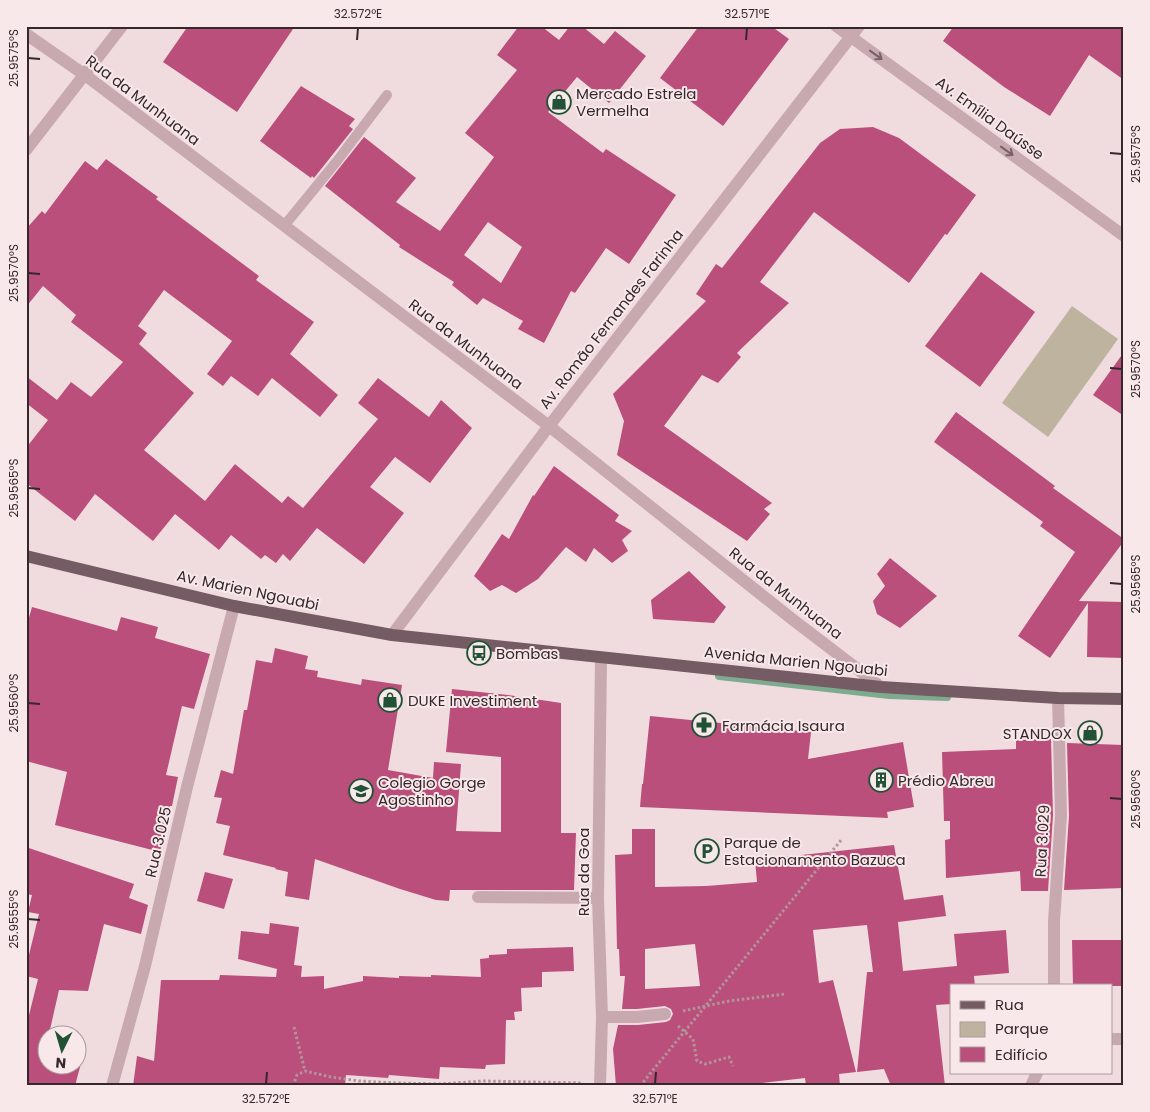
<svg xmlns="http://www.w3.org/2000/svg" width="1150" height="1112" viewBox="0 0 1150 1112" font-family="Poppins,sans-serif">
<rect width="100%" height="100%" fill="#f0dcdf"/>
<!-- green -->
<path fill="#bdb39e" d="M1072,306l46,33 -70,98 -46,-34z"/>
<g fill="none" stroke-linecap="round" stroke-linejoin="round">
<!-- stream -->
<path stroke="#7eaa8f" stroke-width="8" d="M719,676l170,19 58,2"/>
</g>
<!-- building -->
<path fill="#bb4f7b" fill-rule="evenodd" d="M188,26h107l-58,86 -74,-50z
M519,26h22l18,14 11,-14h12l22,18 11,-13 31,25 -37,47 -32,-26 -29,35 55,41 3,-4 70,46 -47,69 -23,-16 -31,45 -4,-2 -27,52 -26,-14 5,-8 -40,-23 -6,7 -25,-20 2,-3 -55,-35 1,-2 -75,-59 39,-49 52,41 -20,24 44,29 54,-74 -29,-24 52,-63 -20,-15zM488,222l34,25 -21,36 -37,-28z
M699,26h72l18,13 -66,87 -63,-48z
M954,26h170v54l-35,-25 -39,61 -46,-29 -61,-46z
M301,86l54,33 -6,7 4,3 -39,49 -2,-2 -1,2 -51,-37z
M873,127l26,11 77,57 -29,40 -2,-1 -36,49 -95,-71 -54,70 29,21 -47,45 -5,5 4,4 -23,26 -16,-8 -38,51 108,77 -8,6 6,5 -23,27 -130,-86 7,-34 -11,-27 93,-93 -10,-7 20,-30 6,4 98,-125 20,-14z
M106,159l52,38 -2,2 103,77 -3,4 58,42 -24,32 48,41 -18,22 -48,-39 -14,18 -27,-20 -8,10 -16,-12 25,-33 -68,-51 -26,36 9,7 -8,11 55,49 -50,57 61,51 30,-37 47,39 6,-7 15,12 75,-89 -20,-16 20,-25 51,39 12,-17 31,28 -42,55 -35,-26 -25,30 34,26 -40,51 -47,-36 -27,33 -7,-7 -7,9 -11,-8 -4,4 -30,-24 -12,15 -44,-36 -22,27 -58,-47 -20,27 -49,-38v-35l22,-28 -22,-17v-27l31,24 14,-18 20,15 32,-35 -52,-40 5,-7 -33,-29 -17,21v-78l16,-18 3,3 40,-53 12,9z
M981,272l54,40 -55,75 -55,-41z
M1124,352v64l-31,-21z
M956,412l99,74 -2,2 71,51v2l-45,60 45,1v56l-37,-1 1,-54 -38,55 -32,-22 57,-84 -35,-26 3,-4 -109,-80z
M554,466l65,49 -4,6 17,10 -10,9 6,11 -16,12 -18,-15 -8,14 -20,-15 -28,32 -22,14 -14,-8 -12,6 -16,-15 28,-42 7,5 24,-44 1,1z
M890,558l47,38 -37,32 -23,-14 -4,-13 12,-15 -8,-12z
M689,571l37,36 -12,16 -61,-4 -2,-19z
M32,607l85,24 4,-14 37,10 -3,11 55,16 -16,55 -12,-3 -16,69 12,2 -6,29h-2l-10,46 -105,-27 12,-53 -41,-11v-133z
M275,648l33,8 -3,13 13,2 -1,6 44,8 1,-6 40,6 -14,85 45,8 1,-16 27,2 -5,67 45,1v-75l-55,-5 6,-63 56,6 53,8v130h15l-2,57h-124l-1,11 -13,-1 -36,-11 -85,-30 -6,41 -24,-4 3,-24 -13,-3 1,-1 -53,-13 7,-29 -14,-3 6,-25 -8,-1 7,-27 12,4 11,-64h3l9,-50 16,3z
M650,716l161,16 -3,27 95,-17 11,65 -27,5 1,6 -248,-11 2,-23h1z
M1051,739l2,76 -5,76h-27l-1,-20 -74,7 -1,-38 5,-1v-18h-6l-2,-69 74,-3v-9z
M1067,743l57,2v143l-60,2 5,-74z
M632,829h23v58l51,-1 51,-4 -2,-22 139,-15 10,55 39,-5 3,21 -48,6 5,49 54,-5 -3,-32 52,-4 3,43 -35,3 1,10h-24v18l-15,1 9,81h-54l-7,-17 -27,3 10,-100h6l-6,-47 -54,5 6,53 14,-3 23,92 -17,2 1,12h-34l-1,-8 -68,8h-121l-3,-37 5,-24h20l28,-3 4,-2 3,-6 -2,-5 -6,-3 -28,3h-15l3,-33h-5l-1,-27h-2l-2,-94 17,-1zM695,944l5,42 -55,3v-40z
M26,847l108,37 -5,14 19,7 -7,29 -37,-10 -16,67 -29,-1 -10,44h-1v30h30v-22l8,2 -11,42h-49v-59l12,-48 -12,-3v-9l13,-53 -11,-2 4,-17 -6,-1z
M205,872l28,7 -9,30 -27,-8z
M270,923l29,4 -5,38 8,1 -1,11 23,-1v13l39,-8v-5l36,2v-2l32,1v-2l50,2 -1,-18 9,-1v-3l18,-1v-5l66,-2 1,24 -32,1v15l-21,1 1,23 -8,1 1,8h-9l-1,44 -19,1 -1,4 -45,-2 -1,12 -50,-4 -1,3 -42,-3 -1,11h-25l-24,-2 -7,2h-156l4,-30 17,5 7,-81h58l1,-5 56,2 1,-8 -39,-10 3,-28 28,3z
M1072,940h52v46h-51z"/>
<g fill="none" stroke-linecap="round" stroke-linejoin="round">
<!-- path -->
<path stroke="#b2949a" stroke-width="3" stroke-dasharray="2.5 2.5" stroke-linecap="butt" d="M683,1011l46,-10 56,-7
M678,1026l15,13 4,22 8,3 24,-7 4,9
M294,1027l11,44
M293,1086l4,-11 8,-4 26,6 28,4 38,2 43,1 43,-3 99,2
M640,1086l202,-247"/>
<!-- service -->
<path stroke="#c7a9af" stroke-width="10" d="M284,226l53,-65 50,-66"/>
<!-- minor -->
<path stroke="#c7a9af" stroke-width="12" d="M836,26l288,210
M26,34l59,41 464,351 243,193 89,68
M392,635l157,-209 310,-400
M478,897l120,1
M1054,986v-65l7,-106 -3,-117
M602,1017h35l28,-3
M1111,1039h13
M112,1086l33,-120 42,-179 47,-181
M1031,1086l6,-13"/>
<!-- tertiary -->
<path stroke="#c7a9af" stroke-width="12" d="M26,150l96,-124
M600,1086l2,-69 -4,-119 3,-240"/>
<!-- primary -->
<path stroke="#755b63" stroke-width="12" d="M26,556l208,50 158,29 489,52 177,11 66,1"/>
</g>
<!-- one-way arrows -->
<defs><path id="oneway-shaft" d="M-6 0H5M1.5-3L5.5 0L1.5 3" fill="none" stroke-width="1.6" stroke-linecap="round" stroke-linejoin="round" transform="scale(1.25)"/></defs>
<g stroke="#766267">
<use href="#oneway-shaft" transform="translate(876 55) rotate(36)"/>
<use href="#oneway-shaft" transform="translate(1007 151) rotate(36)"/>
</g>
<!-- ticks -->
<path fill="none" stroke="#34282c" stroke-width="2" d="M357,40l1,-12M746,40l1,-12M28,58l12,1M1110,153l12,1M28,273l12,1M1110,368l12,1M28,488l12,1M1110,583l12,1M28,703l12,1M1110,798l12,1M28,919l12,1M266,1084l1,-12M655,1084l1,-12"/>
<!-- icons -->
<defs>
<g id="shop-ring" transform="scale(1.25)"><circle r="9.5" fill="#f8e8ea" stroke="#225236" stroke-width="1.5"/><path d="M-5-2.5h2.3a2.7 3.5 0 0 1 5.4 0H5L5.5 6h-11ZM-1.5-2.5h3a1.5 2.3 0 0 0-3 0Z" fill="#225236"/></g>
<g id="bus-ring" transform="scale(1.25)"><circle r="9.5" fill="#f8e8ea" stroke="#225236" stroke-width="1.5"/><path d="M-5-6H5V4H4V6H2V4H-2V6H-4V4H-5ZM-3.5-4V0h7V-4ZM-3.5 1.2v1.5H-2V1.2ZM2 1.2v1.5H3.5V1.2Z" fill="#225236"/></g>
<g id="pharmacy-ring" transform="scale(1.25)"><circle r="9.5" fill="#f8e8ea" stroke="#225236" stroke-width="1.5"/><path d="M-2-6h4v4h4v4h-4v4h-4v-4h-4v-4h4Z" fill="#225236"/></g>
<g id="building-ring" transform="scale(1.25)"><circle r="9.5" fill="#f8e8ea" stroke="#225236" stroke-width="1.5"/><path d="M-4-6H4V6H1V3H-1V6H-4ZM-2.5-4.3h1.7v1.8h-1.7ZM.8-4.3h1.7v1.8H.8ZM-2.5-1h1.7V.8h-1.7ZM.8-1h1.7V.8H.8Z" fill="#225236"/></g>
<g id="school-ring" transform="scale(1.25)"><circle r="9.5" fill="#f8e8ea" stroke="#225236" stroke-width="1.5"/><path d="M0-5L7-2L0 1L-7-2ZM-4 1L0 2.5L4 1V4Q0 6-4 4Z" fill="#225236"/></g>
<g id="parking-ring" transform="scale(1.25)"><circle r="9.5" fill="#f8e8ea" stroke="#225236" stroke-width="1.5"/><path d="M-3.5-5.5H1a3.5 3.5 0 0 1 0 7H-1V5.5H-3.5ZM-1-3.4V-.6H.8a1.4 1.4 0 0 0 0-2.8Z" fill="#225236"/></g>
</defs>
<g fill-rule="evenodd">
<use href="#shop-ring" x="559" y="102"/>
<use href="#bus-ring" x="479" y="653"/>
<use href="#shop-ring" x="390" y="700"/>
<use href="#pharmacy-ring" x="704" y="725"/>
<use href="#shop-ring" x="1090" y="733"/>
<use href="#building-ring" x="881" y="780"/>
<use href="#school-ring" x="361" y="791"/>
<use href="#parking-ring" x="707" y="851"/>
</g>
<g text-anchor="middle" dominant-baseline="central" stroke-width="4" stroke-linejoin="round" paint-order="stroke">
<!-- poi labels -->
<g font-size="15" fill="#34282c" stroke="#f8e8ea" text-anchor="start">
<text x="576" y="93">Mercado Estrela<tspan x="576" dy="17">Vermelha</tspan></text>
<text x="496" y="653">Bombas</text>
<text x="408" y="700">DUKE Investiment</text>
<text x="722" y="725">Farmácia Isaura</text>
<text x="1072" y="733" text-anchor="end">STANDOX</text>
<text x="898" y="780">Prédio Abreu</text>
<text x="378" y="782">Colegio Gorge<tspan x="378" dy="17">Agostinho</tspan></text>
<text x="724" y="842">Parque de<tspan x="724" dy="17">Estacionamento Bazuca</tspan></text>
</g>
<!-- street labels -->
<g font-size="15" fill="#34282c" stroke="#f8e8ea">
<text transform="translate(143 100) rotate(37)">Rua da Munhuana</text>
<text transform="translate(990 118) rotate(36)">Av. Emília Daússe</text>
<text transform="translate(611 319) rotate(-52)">Av. Romão Fernandes Farinha</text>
<text transform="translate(466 344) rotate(37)">Rua da Munhuana</text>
<text transform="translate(248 590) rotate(12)">Av. Marien Ngouabi</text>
<text transform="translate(786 593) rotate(38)">Rua da Munhuana</text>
<text transform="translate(796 661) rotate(6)">Avenida Marien Ngouabi</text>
<text transform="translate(1042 841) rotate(-87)">Rua 3.029</text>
<text transform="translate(158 842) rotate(-77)">Rua 3.025</text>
<text transform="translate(583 872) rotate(-90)">Rua da Goa</text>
</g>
</g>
<!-- border -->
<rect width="1150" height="1112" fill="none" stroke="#f8e8ea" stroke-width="55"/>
<!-- legend -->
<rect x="950" y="984" width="162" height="90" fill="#f8e8ea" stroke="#aa9b9e"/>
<rect x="960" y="1001" width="25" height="8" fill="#755b63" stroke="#aa9b9e"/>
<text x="995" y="1010" font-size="15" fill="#34282c">Rua</text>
<rect x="960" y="1022" width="25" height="15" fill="#bdb39e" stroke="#aa9b9e"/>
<text x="995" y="1034" font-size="15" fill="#34282c">Parque</text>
<rect x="960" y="1047" width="25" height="15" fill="#bb4f7b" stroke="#aa9b9e"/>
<text x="995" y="1060" font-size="15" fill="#34282c">Edifício</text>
<!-- north arrow -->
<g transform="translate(62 1050) rotate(185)"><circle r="24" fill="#f8e8ea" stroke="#aa9b9e"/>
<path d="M0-4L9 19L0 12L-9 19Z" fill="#225236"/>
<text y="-8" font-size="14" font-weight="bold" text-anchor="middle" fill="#34282c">N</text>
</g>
<rect x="28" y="28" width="1094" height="1056" fill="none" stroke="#34282c" stroke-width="2"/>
<g font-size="12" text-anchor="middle" fill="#34282c">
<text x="358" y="18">32.572°E</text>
<text x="747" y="18">32.571°E</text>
<text transform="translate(14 58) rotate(-90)" y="4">25.9575°S</text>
<text transform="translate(1136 154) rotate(-90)" y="4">25.9575°S</text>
<text transform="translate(14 273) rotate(-90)" y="4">25.9570°S</text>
<text transform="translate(1136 369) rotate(-90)" y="4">25.9570°S</text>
<text transform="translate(14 488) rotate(-90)" y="4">25.9565°S</text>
<text transform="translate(1136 584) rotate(-90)" y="4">25.9565°S</text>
<text transform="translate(14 703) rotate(-90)" y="4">25.9560°S</text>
<text transform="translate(1136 799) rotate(-90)" y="4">25.9560°S</text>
<text transform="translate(14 919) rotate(-90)" y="4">25.9555°S</text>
<text x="266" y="1103">32.572°E</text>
<text x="655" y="1103">32.571°E</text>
</g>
</svg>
